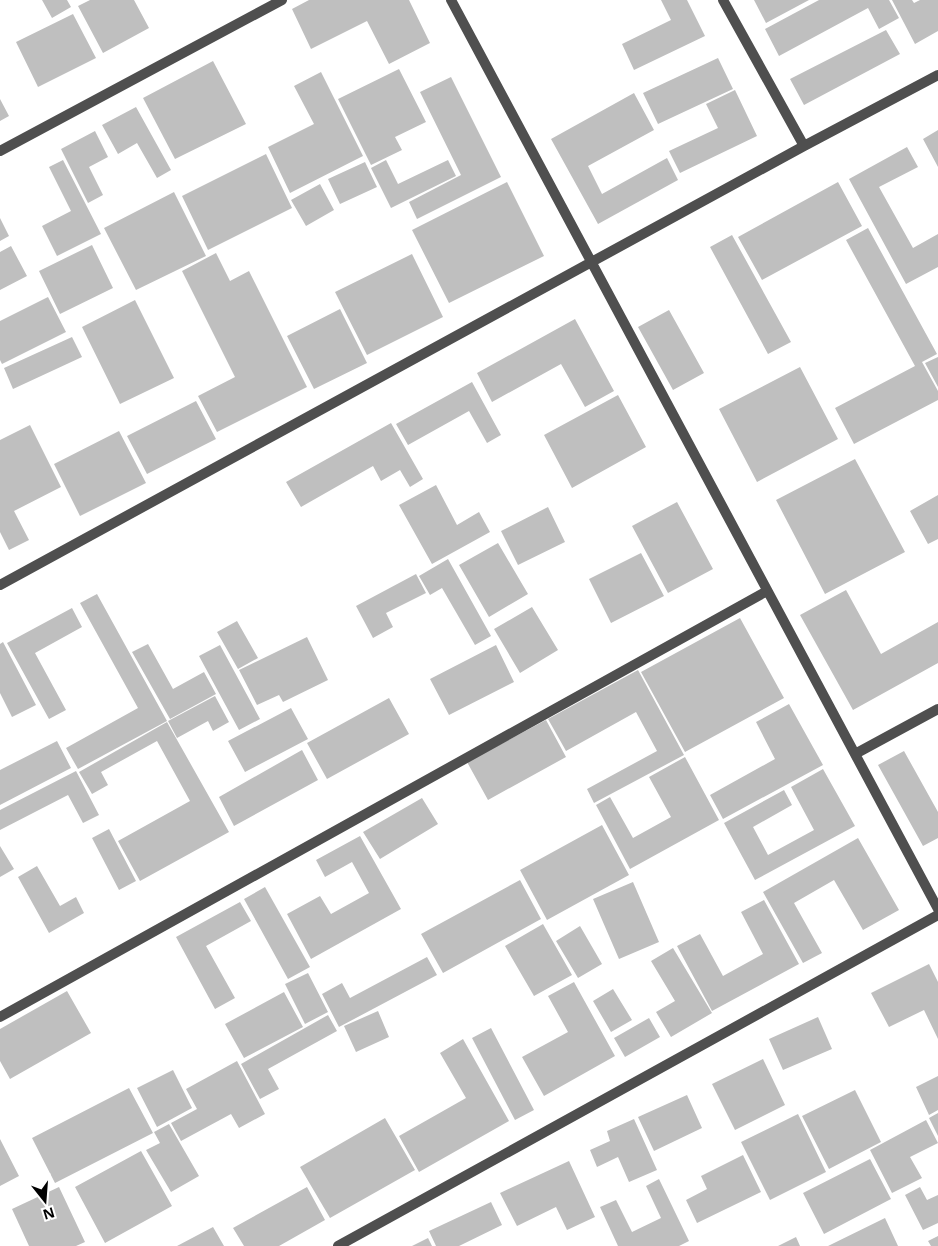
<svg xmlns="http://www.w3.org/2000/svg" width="938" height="1246" viewBox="0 0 938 1246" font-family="'Noto Sans',sans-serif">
<rect width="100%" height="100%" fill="#fff"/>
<!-- building -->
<path fill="#bfbfbf" d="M42,0h25l4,7 -19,11z
M90,0h44l15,28 -46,25 -25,-47z
M309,0h100l21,43 -41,21 -22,-43 -56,28 -19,-40z
M661,0h26l18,36 -71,34 -12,-26 49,-24z
M754,0h55l-43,23z
M819,0h70l10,18 -20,11 -11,-21 -89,48 -14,-27z
M892,0h20l2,3 6,-3h18v31l-23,13z
M73,14l23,44 -58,29 -22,-45z
M886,30l14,24 -96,51 -14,-26z
M718,58l15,31 -75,35 -15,-31z
M213,61l33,63 -71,35 -32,-61z
M399,69l27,53 -31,15 7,13 -31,15 -33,-66z
M321,72l42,84 -73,37 -22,-46 46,-23 -20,-38z
M451,77l50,100 -84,42 -8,-17 52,-27 -41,-83z
M735,90l22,46 -77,37 -11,-22 49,-23 -12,-24z
M634,93l20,37 -66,36 14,28 65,-36 11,22 -80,44 -47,-85z
M0,99l9,17 -9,5z
M136,107l35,63 -14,8 -20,-35 -19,11 -16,-29z
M938,130v37l-15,-28z
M95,131l13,26 -19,10 14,28 -15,8 -27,-54z
M907,147l11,20 -39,20 34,61 25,-14v33l-32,17 -57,-105z
M266,154l26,54 -84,42 -26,-54z
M63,160l38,74 -44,22 -15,-30 29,-15 -22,-44z
M386,160l12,24 50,-24 8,16 -65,32 -20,-40z
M365,162l12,25 -37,17 -12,-25z
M507,182l37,74 -95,47 -37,-73z
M838,182l24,44 -100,54 -24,-43z
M320,184l14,26 -28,16 -15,-26z
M174,192l32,64 -70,34 -32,-62z
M0,218l9,18 -9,5z
M868,228l69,126 -15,8 16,29v9l-84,44 -19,-36 80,-42 -69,-126z
M732,235l59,107 -23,12 -58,-107z
M92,245l21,43 -53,26 -21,-43z
M11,246l16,30 -27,14v-38z
M216,253l14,28 19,-10 58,116 -90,45 -19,-36 37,-19 -53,-106z
M412,254l31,63 -76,38 -32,-63z
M48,297l18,35 -64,32 -2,-4v-39z
M135,300l39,78 -54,26 -38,-77z
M340,309l27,54 -53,26 -27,-53z
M669,310l35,63 -31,17 -35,-63z
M575,319l39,72 -29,16 -24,-43 -69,38 -15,-29z
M72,337l10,20 -69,32 -9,-21z
M938,357v30l-13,-24z
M800,367l38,72 -81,43 -38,-73z
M472,382l29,53 -14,8 -18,-32 -61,34 -12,-21z
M618,395l28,52 -74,41 -28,-53z
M196,401l20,38 -69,35 -20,-38z
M391,423l32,56 -13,8 -10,-17 -19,11 -8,-15 -72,41 -15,-25z
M30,425l31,62 -47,24 15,29 -20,10 -9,-18v-92z
M119,431l27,52 -66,33 -26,-52z
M855,459l50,93 -80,42 -49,-94z
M436,485l21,40 22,-13 11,20 -58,32 -33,-59z
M938,495v44l-10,5 -18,-33z
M677,502l36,67 -45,24 -36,-67z
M548,507l17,35 -47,23 -17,-34z
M498,543l30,51 -39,23 -30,-52z
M641,553l23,43 -53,27 -22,-44z
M448,559l43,77 -16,9 -33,-57 -12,7 -11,-19z
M416,574l10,19 -40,20 7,14 -20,11 -17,-32z
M846,590l35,64 57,-32v41l-85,47 -53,-95z
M97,594l70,127 -89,48 -12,-21 72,-40 -58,-105z
M532,607l26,43 -38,23 -26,-44z
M72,608l10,19 -47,26 31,57 -17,9 -42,-76z
M740,618l44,80 -99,54 -44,-80z
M237,621l21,37 -20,11 -21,-37z
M307,637l21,43 -45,22 -4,-7 -22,10 -18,-35z
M3,642l33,63 -24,12 -12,-24v-49z
M148,644l25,45 31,-17 12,22 -46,25 -38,-67z
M220,645l40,74 -21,11 -40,-74z
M496,645l18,37 -65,33 -19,-36z
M638,670l46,85 -90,48 -7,-14 70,-38 -21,-39 -70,39 -18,-32z
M215,696l14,26 -16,9 -5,-10 -31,17 -9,-17z
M389,698l20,36 -82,45 -20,-36z
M789,704l34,61 -100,54 -13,-24 65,-36 -19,-37z
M291,708l17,31 -63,33 -17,-31z
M546,720l20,37 -78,43 -21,-38z
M167,722l62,110 -89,49 -22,-40 72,-40 -33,-60 -56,31 7,13 -16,9 -13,-22z
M57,741l14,27 -71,37v-35z
M302,750l16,30 -84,46 -15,-29z
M904,751l34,61v26l-15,8 -45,-81z
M685,757l34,63 -89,49 -34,-64 14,-8 23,41 38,-21 -22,-40z
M823,769l32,57 -100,54 -31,-57 60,-33 8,15 -39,22 15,28 46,-25 -23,-43z
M76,771l23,44 -16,8 -15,-28 -68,35v-20z
M422,798l16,26 -58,35 -17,-27z
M602,825l27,50 -82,45 -27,-50z
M109,829l27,52 -17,9 -27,-52z
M360,836l41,73 -90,50 -24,-45 33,-18 11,18 38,-21 -17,-31 -27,15 -9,-17z
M858,838l41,72 -36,20 -29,-50 -40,23 28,50 -19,10 -40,-71z
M0,846l14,23 -14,8z
M37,866l23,40 16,-9 8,16 -35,20 -31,-56z
M520,880l21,39 -98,54 -22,-39z
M633,882l26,60 -40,17 -26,-60z
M265,887l45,80 -22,12 -44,-80z
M764,900l35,64 -87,47 -35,-65 23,-12 23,42 40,-22 -22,-42z
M240,902l11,19 -45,25 29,52 -20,11 -39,-72z
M543,924l29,51 -38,21 -29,-50z
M580,926l22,38 -24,14 -22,-37z
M673,948l39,65 -41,24 -15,-25 19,-11 -24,-40z
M427,957l10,18 -98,52 -17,-33 20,-11 8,15z
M929,964l9,18v57l-14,-29 -35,17 -18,-34z
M308,973l20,39 -23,12 -20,-40z
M574,982l41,74 -71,40 -22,-39 46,-25 -20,-36z
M613,989l19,31 -21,12 -18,-31z
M67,991l24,42 -81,46 -10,-18v-32z
M284,992l19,35 -59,31 -19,-34z
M378,1011l11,26 -33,15 -12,-26z
M328,1015l9,16 -69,38 11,20 -19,10 -19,-35z
M818,1017l14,32 -49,21 -14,-31z
M649,1018l11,19 -35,20 -11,-19z
M491,1028l43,82 -19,10 -43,-82z
M463,1039l46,82 -90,51 -20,-36 67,-38 -26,-45z
M763,1059l22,46 -50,25 -23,-46z
M237,1061l28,53 -26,14 -8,-14 -50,27 -10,-18 26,-14 -11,-20z
M173,1070l19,38 -35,19 -20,-39z
M938,1076v34l-9,5 -13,-28z
M129,1088l24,45 -98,50 -23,-45z
M855,1090l26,52 -52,27 -27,-53z
M687,1095l15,33 -48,23 -16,-34z
M938,1113v23l-9,-18z
M798,1114l28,58 -56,28 -29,-58z
M385,1118l30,52 -85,48 -30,-51z
M634,1119l23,51 -28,12 -11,-25 -21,10 -7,-17 20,-9 -3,-10z
M926,1120l12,23 -28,14 12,21 -30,15 -22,-43z
M169,1124l30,52 -28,16 -25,-42 14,-7 -6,-11z
M0,1139l19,37 -19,10z
M141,1151l31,55 -67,37 -30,-56z
M743,1155l18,37 -64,31 -11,-23 21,-11 -6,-13z
M870,1159l21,40 -67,35 -21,-41z
M569,1161l26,56 -28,13 -11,-23 -39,19 -17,-33z
M659,1179l30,62 -10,5h-61l-18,-39 16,-7 16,32 29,-14 -15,-32z
M59,1187l26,55 -9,4h-47l-17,-37z
M307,1187l18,33 -46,26h-35l-11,-18z
M920,1187l7,13 11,-5v28l-15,7 -18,-35z
M491,1202l11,23 -43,21h-23l-7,-15z
M885,1218l13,28h-70z
M213,1227l11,19h-47z
M938,1236v10h-7l-3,-5z
M796,1237l4,9h-22z
M428,1238l4,8h-20z"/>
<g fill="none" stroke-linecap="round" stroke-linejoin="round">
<!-- street -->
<path stroke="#4f4f4f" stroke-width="10" d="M451,0l487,909
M723,0l81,146
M0,151l282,-151
M0,585l804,-439 134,-71
M855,754l83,-45
M0,1017l767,-426
M338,1246l600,-331"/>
</g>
<!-- north arrow -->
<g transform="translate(45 1201) rotate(163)" stroke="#ffffff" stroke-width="4" paint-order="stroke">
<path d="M0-4L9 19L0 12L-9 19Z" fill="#000000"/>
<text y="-8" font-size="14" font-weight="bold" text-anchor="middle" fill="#000000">N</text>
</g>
</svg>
